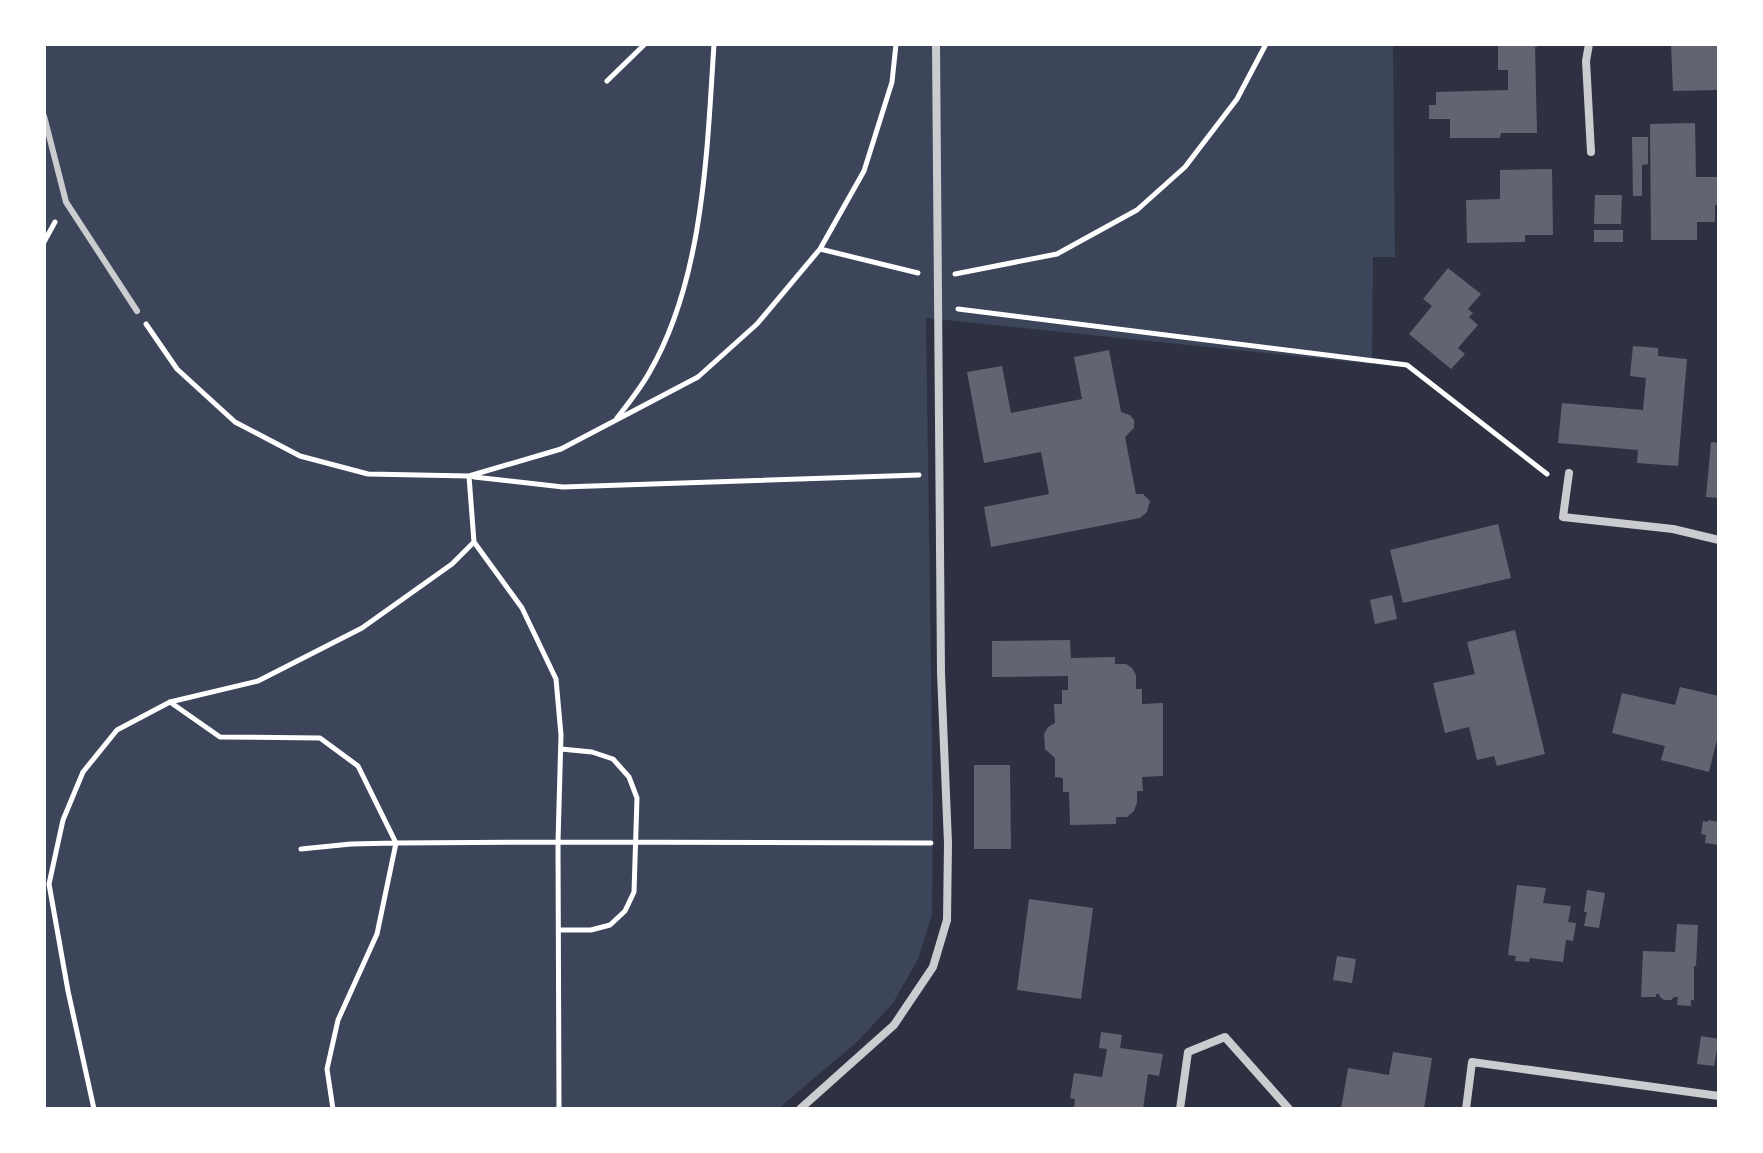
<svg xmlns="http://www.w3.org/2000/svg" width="1763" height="1153" viewBox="0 0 1763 1153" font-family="'Titillium Web',sans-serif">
<rect width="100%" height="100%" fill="#2d3142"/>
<!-- green -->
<path fill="#3c4559" d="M44,44h1349l2,213h-22l-1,107 -446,-46 7,489 -1,108 -14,44 -25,44 -34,37 -81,69h-734z"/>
<!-- building -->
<path fill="#626471" d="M1498,44h39v3h-2l2,86h-36l-1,5h-50v-19h-21v-14h7v-13l72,-2v-20h-10z
M1671,44h48v46l-46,1z
M1695,123l1,54h23v28h-4v17h-18v18h-46l-1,-116z
M1632,137h16v27l-6,1v31h-9z
M1552,169l1,66h-28v7l-58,1 -1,-43 34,-1v-29z
M1595,195h27l-1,29h-27z
M1594,230h29v12h-29z
M1448,268l33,26 -13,15 5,4 -4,4 9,8 -20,23 7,6 -14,15 -42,-35 23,-28 -9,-7z
M1633,346l25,2v8l29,3 -9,107 -41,-3 1,-13 -80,-7 4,-40 81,7 3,-32 -16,-2z
M1109,350l12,62 9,3 4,5v8l-9,9 11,57h7l7,7 -3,11 -7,6 -149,29 -7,-40 65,-13 -8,-42 -57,11 -17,-91 35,-6 9,47 71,-14 -8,-42z
M1711,442l8,1v55l-13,-1z
M1498,524l13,54 -108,25 -13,-53z
M1392,595l5,24 -22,5 -5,-24z
M1515,630l30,124 -48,12 -3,-10 -17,4 -8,-33 -24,6 -12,-50 42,-9 -8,-32z
M1070,640l1,18 44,-1v7h11l6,4 4,7v14h6v15l21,-1v73l-21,1 1,14h-6v11l-3,9 -7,6h-11v7l-46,1 -1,-33h-6v-14l-8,-1v-19l-10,-9 -1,-15 4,-7 7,-4 -1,-19h8v-14h6v-14l-76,1v-36z
M1680,687l39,9v36l-10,40 -48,-12 4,-14 -53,-13 10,-40 53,12z
M974,765h36l1,84h-37z
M1708,820l11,2v23l-14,-2 1,-8 -5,-1 2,-13 5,1z
M1517,885l29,3 -3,15 28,3 -3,16 8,1 -3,18 -7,-1 -3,22 -33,-4 -1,4 -14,-1 1,-5 -8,-1z
M1587,890l18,3 -6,35 -15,-2 3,-14h-3z
M1029,899l64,9 -12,91 -64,-9z
M1677,924l21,1 -2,41h-2v34h-3v6l-14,-1 1,-8h-4l-3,3h-7l-4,-3 -1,-3h-3v3h-15l2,-46 32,1z
M1337,956l19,3 -4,24 -19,-3z
M1101,1032l21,3 -2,13 43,6 -4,22 -11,-2 -5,35 -69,-1 1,-9 -5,-1 4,-25 28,4 5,-28 -8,-1z
M1701,1036l18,3 -5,27 -17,-2z
M1393,1052l39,6 -8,51h-83l7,-41 41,7z"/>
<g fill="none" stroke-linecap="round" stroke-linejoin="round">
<!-- path -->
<path stroke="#fff" stroke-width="5" d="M607,81l38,-37
M44,242l11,-20
M820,249l98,24
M955,274l102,-20 80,-44 48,-43 52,-68 29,-55
M958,309l449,56 140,109
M146,324l31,45 58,53 65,34 68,18 101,2 92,-27 137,-72 59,-53 63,-75 44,-78 28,-89 4,-38
M617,418c11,-14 23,-29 32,-45 55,-94 58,-223 65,-329
M474,477l89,10 356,-12
M170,702l50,35 100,1 38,28 38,77 162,-1 3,-107 -5,-56 -34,-71 -48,-66 -5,-66
M301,849l50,-5 45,-1 -19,91 -39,86 -11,49 6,40
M559,930h32l19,-5 15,-14 9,-19 3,-94 -8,-21 -16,-18 -21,-7 -31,-3
M94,1109l-26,-118 -19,-107 14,-64 20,-48 34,-42 53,-28 88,-21 104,-53 90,-64 22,-22
M559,1109l-1,-267 373,1"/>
<!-- service -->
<path stroke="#caccd0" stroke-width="6" d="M44,116l22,86 71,109"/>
<!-- minor -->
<path stroke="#caccd0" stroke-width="8" d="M1589,44l-3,17 5,91
M1569,473l-6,44 110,12 46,11
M800,1109l94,-84 39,-58 14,-47 1,-77 -7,-170 -5,-629
M1180,1109l8,-57 37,-15 64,72
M1466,1109l6,-47 247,34"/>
</g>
<!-- border -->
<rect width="1763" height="1153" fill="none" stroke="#ffffff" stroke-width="92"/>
</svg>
